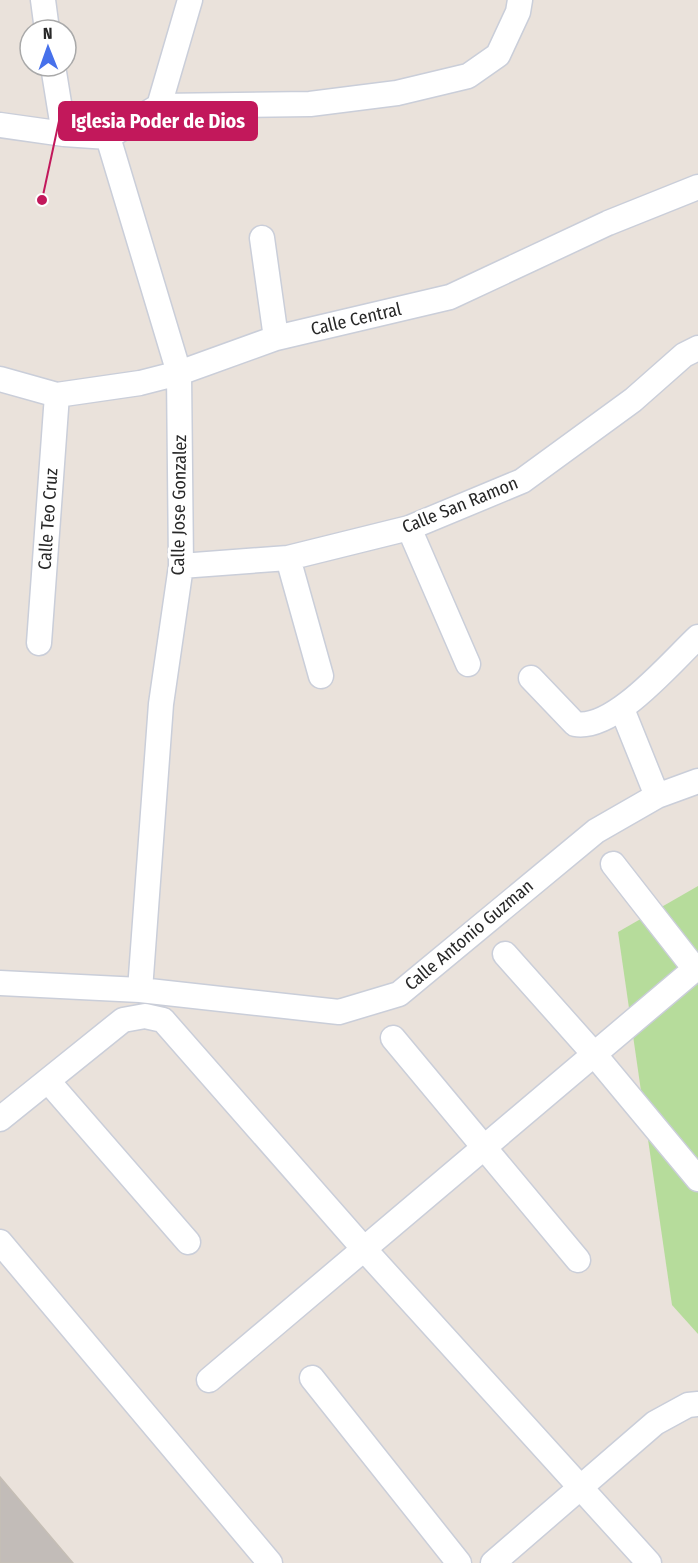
<svg xmlns="http://www.w3.org/2000/svg" width="698" height="1563" viewBox="0 0 698 1563" font-family="'Fira Sans Condensed',sans-serif">
<rect width="100%" height="100%" fill="#eae2db"/>
<!-- green -->
<path fill="#b6dc9b" d="M698,886v448l-26,-29 -54,-373z"/>
<!-- building -->
<path fill="#c2bcb8" stroke="#c5beb5" stroke-width="1.5" d="M0,1477l73,86h-73z"/>
<g fill="none" stroke-linecap="round" stroke-linejoin="round">
<!-- minor casing -->
<g stroke="#caced9" stroke-width="27">
<path id="minor" d="M43,0l4,30
M53,66l11,68
M159,106l31,-106
M0,125l64,9 44,3
M108,137l71,236 2,193 -20,138 -21,286
M108,137l51,-31 151,-2 87,-11 71,-17 30,-21 20,-43 2,-12
M262,238l14,100
M0,379l57,16 83,-12 39,-10 97,-35 174,-41 158,-74 90,-36
M409,528l59,136
M288,558l33,118
M181,566l107,-8 121,-30 113,-47 111,-81 51,-45 14,-7
M39,643l18,-248
M531,678l44,46c39,7 96,-62 123,-87
M622,709l35,87
M505,954l89,100 104,125
M0,983l140,7 199,22 60,-18 197,-163 61,-35 41,-15
M393,1038l185,222
M48,1081l140,161
M0,1119l123,-99 22,-4 18,4 201,229 285,314
M0,1242l270,321
M312,1378l147,185
M209,1380l486,-411 -82,-105
M493,1563l162,-140 33,-18 10,-1"/>
</g>
<!-- minor -->
<use href="#minor" stroke="#fff" stroke-width="24"/>
</g>
<g text-anchor="middle" dominant-baseline="central" stroke-width="6" stroke-linejoin="round" paint-order="stroke">
<!-- street labels -->
<g font-size="18" fill="#282828" stroke="#fff">
<text transform="translate(356 319) rotate(-13)">Calle Central</text>
<text transform="translate(179 505) rotate(-89)">Calle Jose Gonzalez</text>
<text transform="translate(460 505) rotate(-22)">Calle San Ramon</text>
<text transform="translate(48 519) rotate(-86)">Calle Teo Cruz</text>
<text transform="translate(469 935) rotate(-40)">Calle Antonio Guzman</text>
</g>
</g>
<!-- callouts -->
<path fill="none" stroke="#c2185b" stroke-width="2" d="M42 200L59 121"/>
<circle fill="#c2185b" stroke="#fff" stroke-width="2" cx="42" cy="200" r="6"/>
<rect fill="#c2185b" stroke="#c2185b" stroke-width="2" x="59" y="102" width="198" height="38" rx="6"/>
<g font-size="20" text-anchor="middle" font-weight="bold" fill="#fff">
<text x="158" y="128">Iglesia Poder de Dios</text>
</g>
<!-- north arrow -->
<g transform="translate(48 48) rotate(359)"><circle r="28" fill="#ffffff" stroke="#a9a9a9" stroke-width="1.5"/>
<path d="M0-4.5L10 22L0 15L-10 22Z" fill="#4771eb"/>
<text y="-9" font-size="16" font-weight="bold" text-anchor="middle" fill="#282828">N</text>
</g>
</svg>
